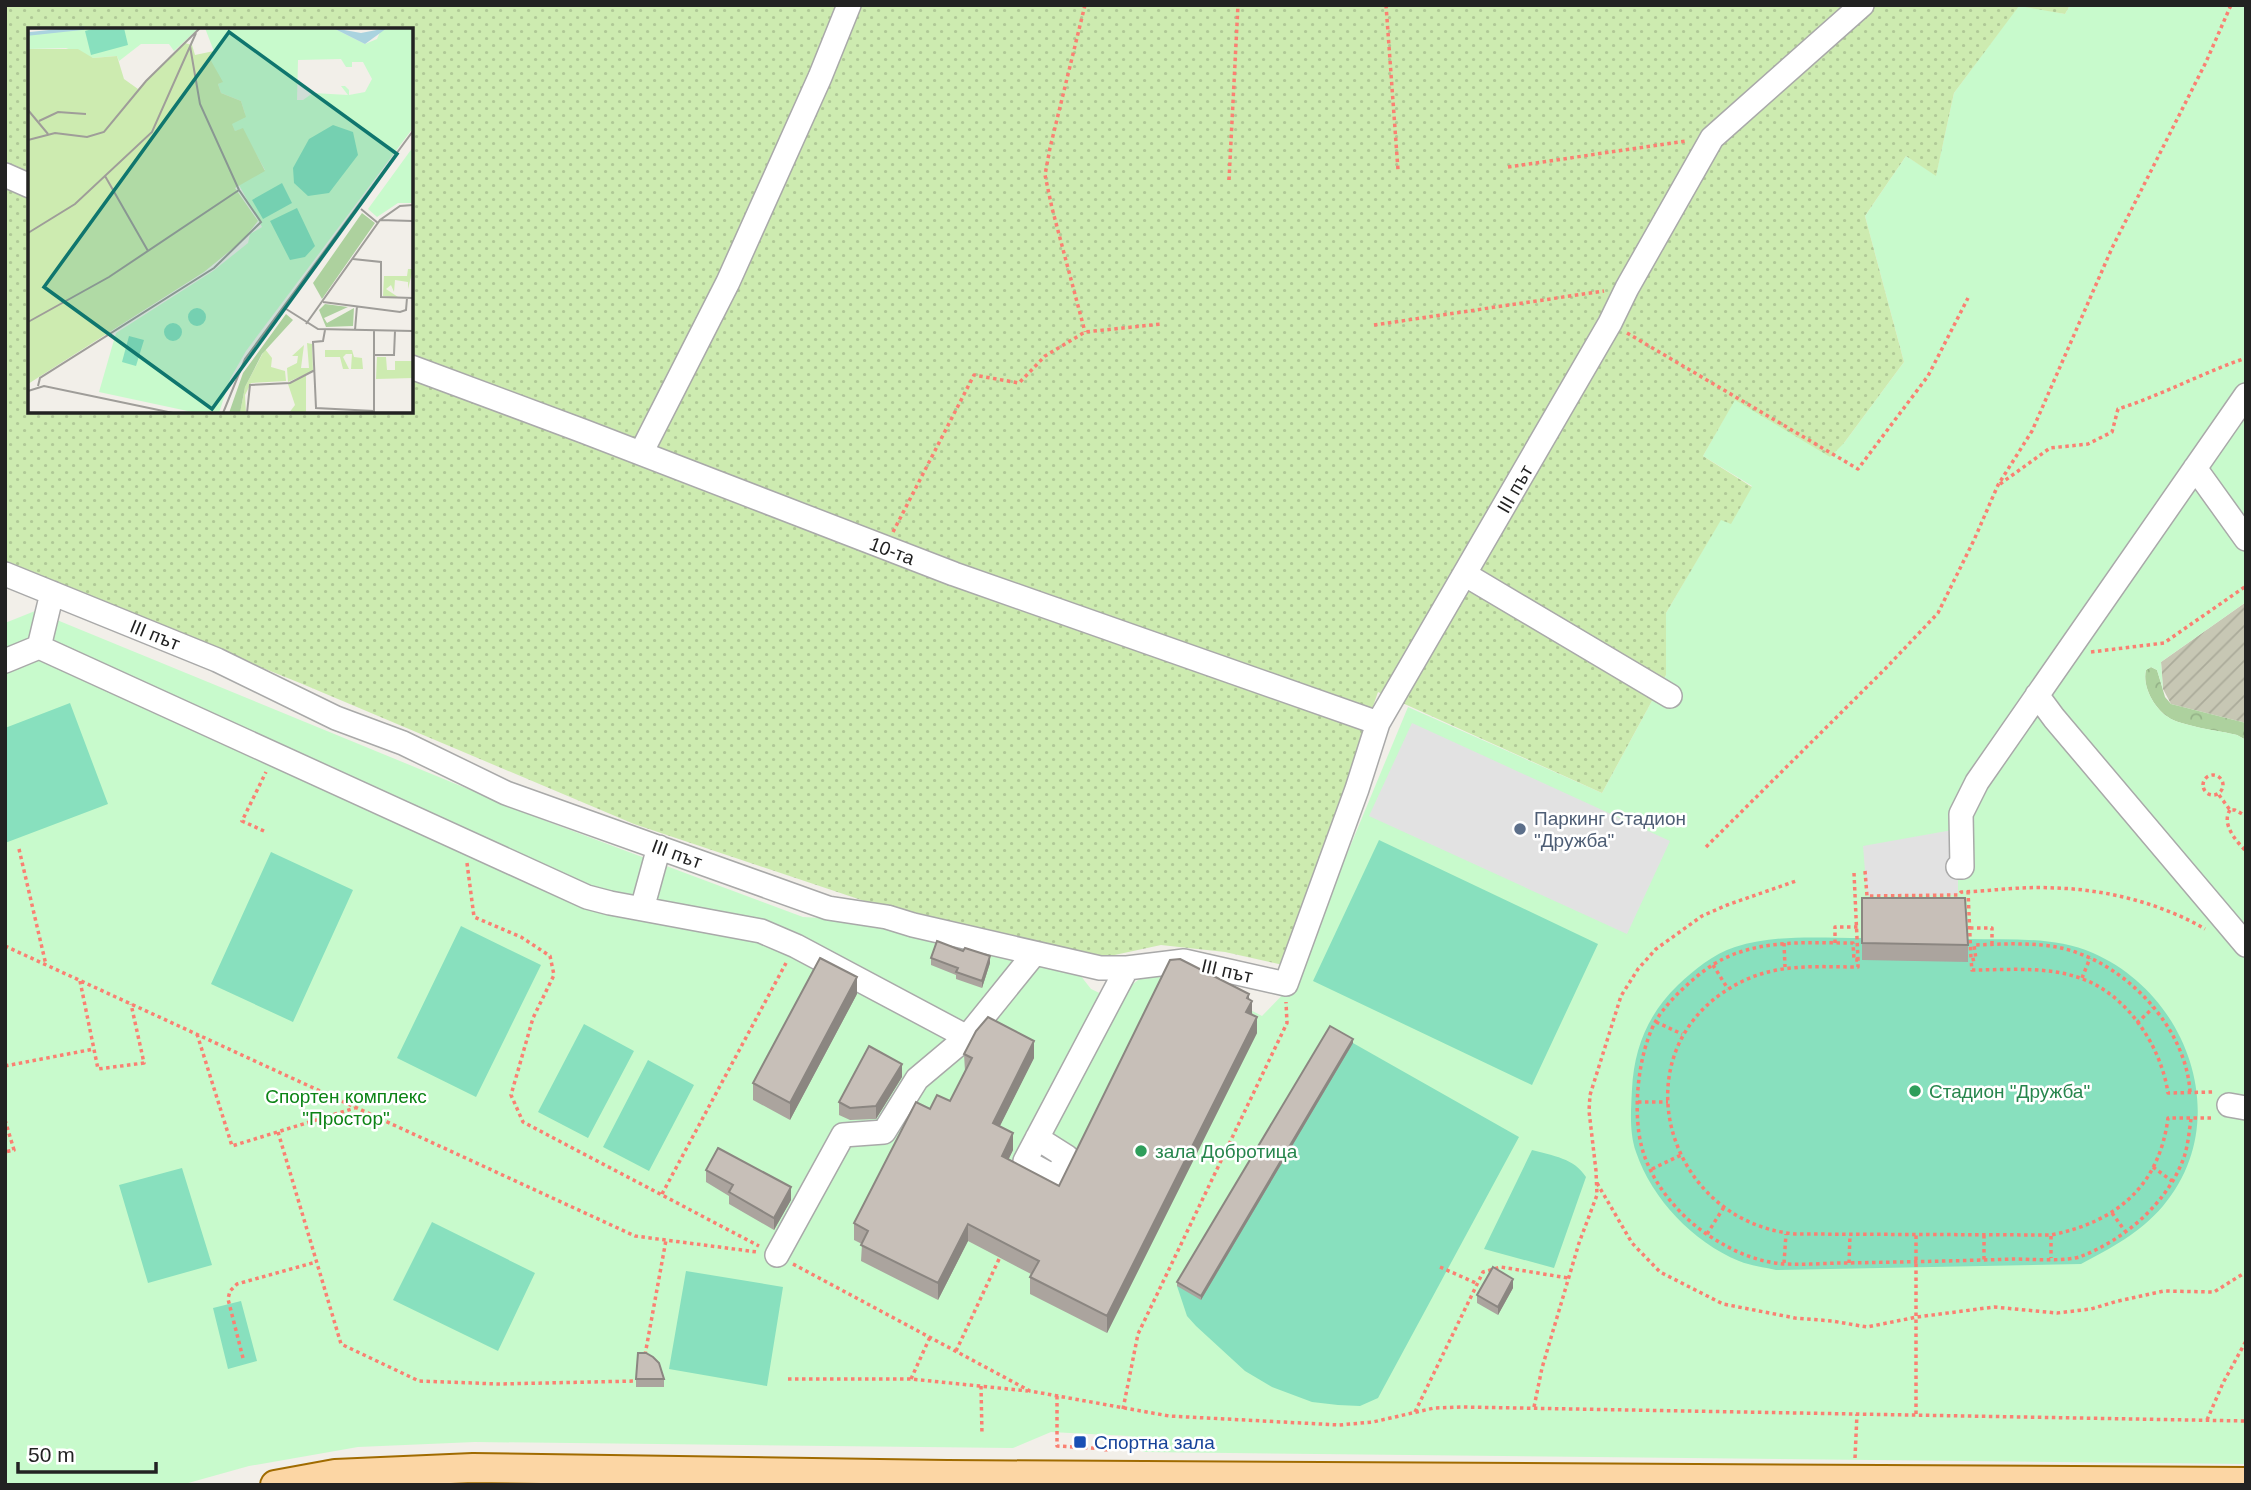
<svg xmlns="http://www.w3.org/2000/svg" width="2251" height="1490" viewBox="0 0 2251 1490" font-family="Helvetica,sans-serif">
<defs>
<pattern id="construction-furrows" width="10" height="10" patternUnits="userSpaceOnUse" patternTransform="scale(1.75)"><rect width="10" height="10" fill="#c7c7b4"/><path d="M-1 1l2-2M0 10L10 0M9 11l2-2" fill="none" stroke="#abab9a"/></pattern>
<pattern id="forest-crowns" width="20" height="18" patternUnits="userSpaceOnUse" patternTransform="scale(1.75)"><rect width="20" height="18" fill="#add19e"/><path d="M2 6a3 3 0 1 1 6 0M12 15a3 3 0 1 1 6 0" fill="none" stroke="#95b388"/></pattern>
<pattern id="garden-dots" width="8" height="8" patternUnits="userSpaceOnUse" patternTransform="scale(1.75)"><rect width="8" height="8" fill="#cdebb0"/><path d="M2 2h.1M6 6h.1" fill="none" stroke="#b0c997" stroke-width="1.8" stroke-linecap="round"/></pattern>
</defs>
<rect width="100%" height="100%" fill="#f2efe9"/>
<!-- construction -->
<path fill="url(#construction-furrows)" d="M2246,602v121l-75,-19 -8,-15 -2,-27z"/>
<!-- forest -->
<path fill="url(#forest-crowns)" d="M2151,667l6,3 8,27 6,7 75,19v17l-9,-5c-16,-4 -57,-9 -69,-18 -14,-9 -26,-31 -22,-47z"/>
<!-- park -->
<path fill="#c8facc" d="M2019,5l46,9 5,-9h176v597l-85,60 2,27 -6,-19 -6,-3 -5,3c-4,16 8,38 22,47 12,9 53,14 69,18l9,5v724l-1103,-12 -15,-16 -77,-4 -38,16 -538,-6 -117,5 -109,19 -68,19h-176v-862l30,-12 511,210 257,96 53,3 221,51 14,18 17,8 12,-3 31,-24h22l89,46 31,-32 115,-277 194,86 64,-118v-62l55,-94 31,-33 -49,-30 32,-57 109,44 60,-81 -39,-146 41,-60 30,19 18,-82z"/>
<!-- garden -->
<path fill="url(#garden-dots)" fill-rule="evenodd" d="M5,5h2065l-5,9 -46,-8 -65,87 -18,83 -30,-20 -41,60 39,146 -60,81 -14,14 -95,-57 -32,56 49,31 -21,37 -10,-4 -55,93v62l-64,118 -224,-101 -95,273 -58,-13 -64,-7 -65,14 -169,-37 -293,-98 -334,-141 -295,-119zM30,30h381v381h-381z"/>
<!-- pitch -->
<path fill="#88e0be" d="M70,703l38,101 -103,39v-115z
M1379,840l219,104 -66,141 -219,-104z
M271,852l82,38 -60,132 -82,-38z
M1862,915h103l2,24c42,1 87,-3 126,14 96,42 141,169 70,253 -23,27 -52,42 -82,58l-305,6c-12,-3 -25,-4 -37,-9 -46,-19 -87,-62 -103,-109 -7,-20 -5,-42 -4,-63 2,-41 16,-75 46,-104 16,-15 35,-31 57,-38 41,-13 85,-9 127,-9z
M461,926l80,39 -65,132 -79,-39z
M584,1024l50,27 -46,87 -50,-26z
M1330,1030l189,107 -141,261 -18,8 -22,-1 -26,-3 -40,-15 -27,-16 -49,-45 -9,-10 -10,-30z
M648,1060l46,25 -45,86 -46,-24z
M1532,1150c21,6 42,8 54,27l-32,91 -70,-19z
M182,1168l30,97 -64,18 -29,-98z
M432,1222l103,51 -37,78 -105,-51z
M686,1271l97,16 -16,99 -98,-17z
M241,1301l16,60 -29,8 -15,-61z"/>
<!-- parking -->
<path fill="#e2e2e2" d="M1412,723l258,118 -43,93 -258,-118z
M1958,829v66l-91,1 -4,-50z"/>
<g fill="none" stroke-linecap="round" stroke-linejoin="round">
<!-- minor casing -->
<g stroke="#a9a9a9" stroke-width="26">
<path id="minor" d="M5,175l25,11
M411,367l172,64 371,143 424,149
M641,453l87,-171 92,-205 29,-72
M2195,468l51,71
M5,574l212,86 119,58 67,25 103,50 322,115 59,9 26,8 187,43h27l57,-7 102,23 71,-195 21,-66 232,-400 17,-35 85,-150 150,-133
M1466,575l204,121
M39,647l13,-54
M5,661l34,-14 548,250 23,6 151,28 35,15 171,91
M2037,695l17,23 192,227
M1958,867h4l-1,-53 16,-32 269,-387
M642,909l17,-62
M2229,1105l17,3
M1037,1138l30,19 -11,21 -31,-17 102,-193
M777,1255l66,-120 41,-3 33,-53 50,-42 67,-83"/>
</g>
<!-- major casing -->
<g stroke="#a06b00" stroke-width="32">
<path id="major" d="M275,1485l60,-11 138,-6 474,7 1299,7"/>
</g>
<!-- path -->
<path stroke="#fa8072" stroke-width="3.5" stroke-dasharray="3.5 3.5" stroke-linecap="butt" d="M1085,5l-35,143 -5,27 7,33 33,124
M1386,5l12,165
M1508,167l178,-26
M1229,180l9,-175
M1374,325l230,-34
M1627,333l231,136 70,-93 40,-78
M2000,484l50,-36 38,-4 24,-12 6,-23c44,-14 84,-36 128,-51
M893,532l81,-157 45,8 26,-27 40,-24 76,-8
M2091,652l73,-9 82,-57
M2203 785a10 10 0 1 1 20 0a10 10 0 1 1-20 0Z
M2219,795l11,15h5l11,6
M2230,810c-9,14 6,31 16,41
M264,831l-22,-10 24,-49
M1706,847l179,-178 53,-56 36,-73 24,-55 34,-54 80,-183 94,-186 25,-57
M19,849l27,116
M467,863l7,54 47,20 29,19 4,19 -21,43 -22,77 12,27 236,124
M1865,871l2,25 91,-1 3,-3c31,-1 62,-6 93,-4 50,1 107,15 151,41
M1854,873l4,87
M1968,891l3,68
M1970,928h22v16
M1784,943l1,24
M1835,943v-16h23
M5,946l630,290 122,16
M1713,965l15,24
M2082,978l8,-20
M80,981l18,88 46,-6 -13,-59
M1656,1022l26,12
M2137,1023l16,-15
M197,1034l35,112 123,-38
M5,1066l89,-17
M2190,1092c-4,-66 -66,-130 -129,-144 -27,-6 -59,-4 -87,-3l2,14 -5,1 1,10c35,0 74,-4 108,8 47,16 81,68 88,115l46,-1
M1638,1102h30
M2191,1119c-2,13 -3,28 -8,41 -17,44 -58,79 -101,96 -14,6 -52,3 -69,3 -56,2 -112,3 -169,4 -22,0 -47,3 -69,0 -25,-4 -46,-14 -67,-28 -29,-19 -57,-53 -66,-87 -10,-36 -4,-97 15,-129 12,-20 45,-50 66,-60 40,-20 88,-16 130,-16l1,17h4v7c-39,0 -78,-4 -115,14 -128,62 -81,240 52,253l256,1c65,-13 108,-48 117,-117h45
M5,1120l9,30 -9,2
M278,1132l63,212 78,37 80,3 138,-3
M2153,1167l19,14
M1652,1169l29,-14
M1597,1183l35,60 28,29 63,32 72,14 37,3 35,6 50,-10 77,-10 63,6 34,-4 27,-8 46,-10 50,1 32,-20
M662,1194l124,-231
M2112,1213l13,18
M1707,1234l17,-27
M1984,1235v25
M2051,1236v22
M1784,1263l2,-29
M1849,1263l1,-28
M793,1264l237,127 139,25 170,9 34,-3 61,-14 28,-1 784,14
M1440,1267l38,17
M956,1351l44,-94
M645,1355l21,-115
M243,1358l-15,-59 2,-8 7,-7 79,-22
M788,1379h123l117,12
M911,1379l19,-42
M981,1386l1,49
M1057,1396v50l49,3v4
M1534,1407l8,-39 37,-125 18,-48 -1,-24 -7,-60 1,-16 31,-99 17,-27 18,-20 46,-33 25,-11 69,-24
M1123,1409l15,-75 149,-311 -1,-21
M1415,1412l68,-140 18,-5 67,11
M1916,1414v-179
M2207,1420l16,-37 23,-42
M1855,1458l2,-44"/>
<!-- minor -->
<use href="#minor" stroke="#fff" stroke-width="23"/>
<!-- major -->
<use href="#major" stroke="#fcd6a4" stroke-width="28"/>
</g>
<!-- wall -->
<path fill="#aba49e" d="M1862,898l106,47v17l-106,-2z
M931,958l59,5 -8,25 -26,-9v-4l-25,-10z
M857,994l-67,126 -37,-20v-17z
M1249,1000l8,33 -150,300 -77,-39v-17l1,-3 -63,-33 -30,59 -77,-39 1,-17 -8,-4v-17l76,-114 20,-8 15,-30 -1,-17 70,4 -35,69 14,23 -5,10 51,26z
M1353,1043l-152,257 -24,-14v-4z
M902,1077l-26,42 -26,1 -11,-5v-13z
M706,1170l85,30 -17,30 -45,-26v-8l-23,-14z
M1513,1288l-15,27 -21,-12v-8z
M636,1379h28v8h-28z"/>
<!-- shaded-wall -->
<path fill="#8b8681" d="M990,956v7l-8,25v-7z
M857,977v17l-67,126v-17z
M1249,994v13l3,-6v17l-6,10 1,-30z
M1257,1017v16l-150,300v-17z
M1353,1039v4l-152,257v-4z
M1034,1041v17l-41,82v-17z
M902,1064v13l-26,42v-13z
M1013,1133v17l-11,23v-17z
M791,1187v13l-17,30v-12z
M968,1224v17l-30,59v-17z
M1513,1279v9l-15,27v-8z"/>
<!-- building -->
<path fill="#c7bfb8" stroke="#8b8681" stroke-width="2" d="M1862,898h103l3,47 -106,-2z
M937,941l26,10 2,-3 25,8 -8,25 -26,-9 2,-4 -27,-10z
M820,958l37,19 -67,126 -37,-20z
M1180,959l69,35 -2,4 5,3 -6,11 11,5 -150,299 -77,-39 9,-16 -71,-37 -30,59 -77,-38 7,-14 -14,-8 62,-121 14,7 7,-14 13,6 22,-43 -8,-4 12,-23 12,-14 46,24 -41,82 20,10 -11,23 57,30 111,-226z
M1330,1026l23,13 -152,257 -24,-14z
M869,1046l33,18 -26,42 -26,2 -11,-6z
M718,1148l73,39 -17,31 -45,-26 4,-7 -27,-15z
M1493,1267l20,12 -15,28 -21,-12z
M638,1353h8l7,4 6,6 5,16h-28z"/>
<!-- markers -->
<circle fill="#5c6f8a" stroke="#fff" stroke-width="2.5" cx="1520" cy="829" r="7"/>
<g fill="#2e9e5b" stroke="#fff" stroke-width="2.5">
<circle cx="1915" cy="1091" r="7"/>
<circle cx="1141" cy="1151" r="7"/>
</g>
<rect fill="#1a4fb4" stroke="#fff" stroke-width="2.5" x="1073" y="1435" width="14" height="14" rx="3.5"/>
<g text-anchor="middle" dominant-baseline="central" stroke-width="5" stroke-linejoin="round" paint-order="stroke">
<!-- street labels -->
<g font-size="19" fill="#222" stroke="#fff">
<text transform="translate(1515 489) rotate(-60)">ІІІ път</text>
<text transform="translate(892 551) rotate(21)">10-та</text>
<text transform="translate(155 635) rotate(22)">ІІІ път</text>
<text transform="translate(677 854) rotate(20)">ІІІ път</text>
<text transform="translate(1227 971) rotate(13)">ІІІ път</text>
</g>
<!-- service labels -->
<g font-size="19" fill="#4e5e75" stroke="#fff" text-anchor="start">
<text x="1534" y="818">Паркинг Стадион<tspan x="1534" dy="22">"Дружба"</tspan></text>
</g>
<!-- leisure labels -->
<g font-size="19" fill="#27864d" stroke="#fff" text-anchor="start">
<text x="1929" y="1091">Стадион "Дружба"</text>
<text x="1155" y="1151">зала Добротица</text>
</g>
<!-- park labels -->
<g font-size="19" fill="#0c8416" stroke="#fff">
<text x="346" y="1096">Спортен комплекс<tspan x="346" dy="22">"Простор"</tspan></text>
</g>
<!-- transit labels -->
<g font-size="19" fill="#164399" stroke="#fff" text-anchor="start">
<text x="1094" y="1442">Спортна зала</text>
</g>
</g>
<!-- overview -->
<g transform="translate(28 28)">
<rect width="385" height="385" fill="#f2efe9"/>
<path d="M380,241h5l-5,20v-7l-13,-2 -1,12 -3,-7 -5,4 12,8 -15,-1 1,-20h23zM279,315l5,1 1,27 -25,11 -1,-14 10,-5 1,-7h-6l12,-11 -3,23h8zM237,321l7,9 -1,9 14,4 1,10 -35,2 -6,12 1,18h-6l5,-26zM297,322h27l2,7 8,1 1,11h-12l1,-15h-6l-3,3 6,12h-6l-3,-12h-15zM349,329h9l1,13h8v-9h18v17l-37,1zM278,346v39h-17l6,-8 -7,-21z" fill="#cdebb0"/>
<path d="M334,185l13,10 -53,76 -9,-16zM297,276l23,3 -24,11 3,5 27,-15 -1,18 -27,1 -7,-17zM258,286l7,6 -31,34 -17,33 -5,26h-11l14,-40z" fill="#add19e"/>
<path d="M46,0h125l-25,23 -5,-7h-28l-22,17 -2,-5 -24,2 -27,-10 -38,1v-14zM177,0h128l32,16 12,-5 4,-9 32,-2v100l-167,223 -16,28 -11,34h-22l-98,-21 17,-59 97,-62 35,-28 2,-9 12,-7 -23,-42 26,-15 -23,-41 -7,2 -4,-8 14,-9 -4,-13 -20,-8 -3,-9 4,-2 -7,-9 -5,-14 5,-5zM313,31l5,8h6v-5h11l9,17 -7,13 -16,3v-5l-4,-4h-4l7,9 -35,-2 -10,7h-6l1,-40zM385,119v56h-15l-21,14 -9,-8z" fill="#c8facc" fill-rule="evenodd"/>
<path d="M157,15l7,2 3,10 19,-4 -4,8 13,23 -5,2 3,9 20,8 5,16 -14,7 3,7 8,-3 22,43 -30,17 23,33 -16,20 -38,31 -176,112v-335h50l15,9 24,-2 7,23 14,10z" fill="#cdebb0"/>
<path d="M68,0h28l4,17 -37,10 -6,-24zM305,97l20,7 5,23 -29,38 -21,3 -14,-13 -1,-15 16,-29zM254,155l10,20 -29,16 -11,-19zM269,180l18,38 -10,11 -15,3 -20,-39zM160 289a9 9 0 1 1 18 0a9 9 0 1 1-18 0ZM136 304a9 9 0 1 1 18 0a9 9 0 1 1-18 0ZM101,308l15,4 -8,26 -14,-4z" fill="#88e0be"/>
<path d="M305,0l28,5 26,-5 -22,16z" fill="#aad3df"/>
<path fill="none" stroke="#aad3df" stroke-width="3.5" d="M0,6l56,-6"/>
<path fill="none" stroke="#9f9d99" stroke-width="2" d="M0,82l20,24M11,93l19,-9 28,2M0,112l27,-7 32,4 17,-5 42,-51 54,-53M77,148l43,75M333,181l17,14M352,192l33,1M0,205l47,-29 77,-72 44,-99M325,231l28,3v35l32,1M295,274l77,10 6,-2 1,-12M255,279l35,22 95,2M0,294l81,-45 130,-87M278,296l74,-104 20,-14 13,-1M297,302l-2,11 -10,1 3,66 58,3M327,302l2,-24M346,327h20l1,-24M10,358l2,-8 174,-110 47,-46 -22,-32 -39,-86 -10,-58M0,363l16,-5 129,27M195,385l22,-54 168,-228M219,385l3,-28 40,-2 25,-13M346,385v-83"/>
<path fill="#0f766e" fill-opacity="0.15" stroke="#0f766e" stroke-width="3.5" d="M201,4l168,122 -185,255 -168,-122z"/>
<rect width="385" height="385" fill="none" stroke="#222" stroke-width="3.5"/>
</g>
<!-- border -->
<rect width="2251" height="1490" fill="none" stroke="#222222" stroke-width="14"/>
<!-- scale -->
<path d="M18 1462v10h138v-10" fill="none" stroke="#222222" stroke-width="3.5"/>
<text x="28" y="1462" font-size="21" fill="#222222" stroke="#ffffff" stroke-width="5" paint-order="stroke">50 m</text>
</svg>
